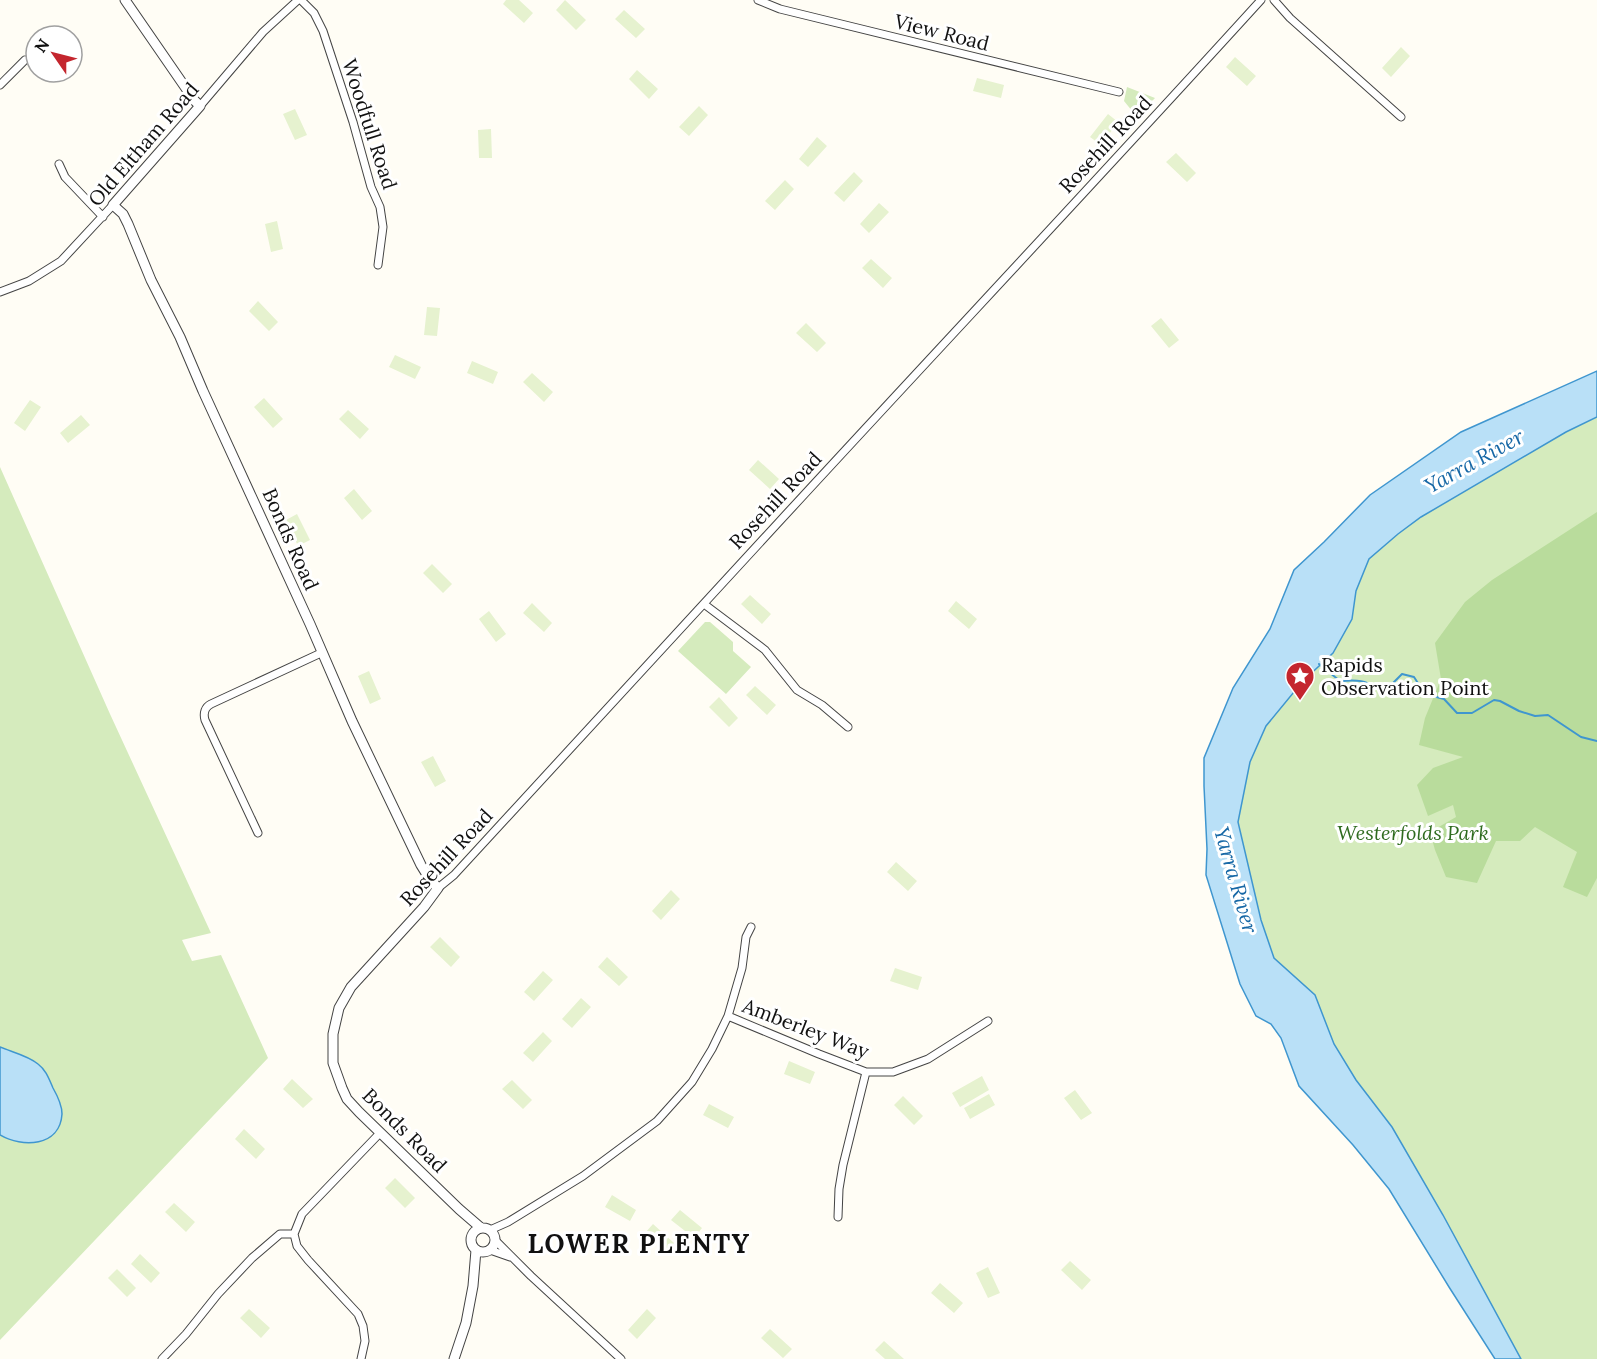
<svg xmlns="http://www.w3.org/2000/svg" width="1597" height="1359" viewBox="0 0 1597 1359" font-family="Lora,serif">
<rect width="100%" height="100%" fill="#fffdf5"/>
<!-- green -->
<path fill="#d5ebbd" d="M1127,87l28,11 -18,19 -13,-16z
M1597,415v944h-79l-247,-387 -43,-141 21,-89 104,-162 36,-53z
M0,467l110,247 101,219 -29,7 10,21 29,-6 47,103 -268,282z
M705,622h5l23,20v9l18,16 -25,27 -48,-43z"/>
<!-- forest -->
<path fill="#b9dc9c" d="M1597,512v366l-10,19 -24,-10 14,-35 -42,-25 -15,14h-24l-19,42 -31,-6 -11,-27 -5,-18 26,-15 -3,-12 -25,11 -11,-31 16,-17 30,-11 -44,-12 6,-27 16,-39 -6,-36 30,-41 27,-22z"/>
<!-- pitch -->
<path fill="#e6f2cf" d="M506,0h13l14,13 -9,10 -21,-19z
M565,0l21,20 -10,10 -20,-20z
M624,10l21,19 -9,9 -21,-19z
M1401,47l9,9 -19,21 -9,-9z
M1235,57l21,19 -9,10 -21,-19z
M637,70l21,19 -9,10 -20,-20z
M977,78l27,7 -3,13 -28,-7z
M699,106l9,9 -19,21 -10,-9z
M295,109l12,26 -12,5 -12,-26z
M1108,114l10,8 -17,23 -11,-8z
M491,129l1,29h-13l-1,-28z
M817,137l10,9 -19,21 -9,-8z
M1176,153l20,20 -9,9 -21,-20z
M854,172l9,9 -19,21 -10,-9z
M785,180l9,9 -19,21 -10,-9z
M879,203l10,9 -20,21 -9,-9z
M277,221l6,28 -12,3 -6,-28z
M871,259l21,19 -9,10 -21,-20z
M258,301l20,21 -9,9 -20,-20z
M427,307l13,1 -3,28 -13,-1z
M1161,318l18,22 -10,8 -18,-22z
M806,323l20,20 -9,9 -21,-19z
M395,355l26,12 -6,12 -26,-12z
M472,361l26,11 -5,12 -26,-11z
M532,373l21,19 -9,10 -21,-20z
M264,398l19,21 -10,9 -19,-21z
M30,400l11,7 -16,24 -11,-8z
M348,410l21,19 -9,10 -21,-20z
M81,415l9,10 -22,18 -8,-10z
M758,460l21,19 -9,10 -21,-19z
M354,489l18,22 -10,9 -18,-22z
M297,514l13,26 -12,6 -12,-26z
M432,564l20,20 -9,9 -20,-20z
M750,595l21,19 -9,10 -21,-20z
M956,601l21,18 -8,10 -21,-18z
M532,603l20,20 -8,9 -21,-19z
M489,611l17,23 -10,8 -17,-23z
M369,671l12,28 -11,5 -12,-28z
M755,686l21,19 -9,10 -21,-20z
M719,697l19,21 -9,9 -20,-20z
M433,756l13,25 -11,6 -14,-25z
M896,862l21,19 -9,10 -21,-19z
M671,890l9,9 -19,21 -9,-9z
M440,937l20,20 -9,10 -21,-20z
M607,957l21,20 -9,9 -21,-19z
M895,968l27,9 -4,13 -28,-9z
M543,971l10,9 -19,21 -10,-9z
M581,998l10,9 -19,21 -10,-9z
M543,1032l9,9 -19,21 -10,-9z
M789,1061l26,11 -5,12 -26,-10z
M982,1076l7,14 -29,17 -8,-14z
M292,1079l21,20 -10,9 -20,-19z
M512,1080l20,20 -9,9 -21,-20z
M1075,1090l17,23 -11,7 -17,-22z
M989,1094l6,11 -25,14 -6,-11z
M903,1096l20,20 -9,9 -20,-20z
M709,1104l25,13 -6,11 -25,-13z
M244,1129l21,20 -9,10 -21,-20z
M395,1178l20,20 -10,10 -20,-20z
M612,1195l24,15 -6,11 -25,-14z
M174,1203l21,19 -9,10 -21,-20z
M680,1210l22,18 -8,10 -23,-18z
M653,1224l21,19 -8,10 -21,-20z
M140,1254l20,19 -9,10 -20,-19z
M1070,1261l21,19 -9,10 -21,-20z
M988,1267l12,26 -12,5 -12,-25z
M117,1269l19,19 -9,9 -19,-19z
M940,1283l23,20 -9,10 -23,-20z
M249,1309l21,19 -9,10 -21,-20z
M647,1309l9,9 -19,21 -9,-9z
M770,1329l22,20 -9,9 -22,-20z
M884,1341l20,18h-19l-10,-9z"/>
<!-- water -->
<path fill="#b9e0f7" stroke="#3f96cf" stroke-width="1.5" d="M1597,371v46l-31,15 -145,85 -23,17 -29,25 -13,32 -4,28 -19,34 -30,28 -37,45 -16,36 -12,60 23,98 13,38 41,37 19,49 22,36 36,47 51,88 78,144h-26l-46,-72 -60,-98 -36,-44 -54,-59 -18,-48 -10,-14 -15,-8 -16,-32 -34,-109 1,-26 -3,-63v-28l29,-70 37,-59 24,-59 30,-28 46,-47 91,-63z
M0,1047c12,5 29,9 38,17 8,6 11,15 15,24 4,7 9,18 9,26 -2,33 -40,34 -62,21z"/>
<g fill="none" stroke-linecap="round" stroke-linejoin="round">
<!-- stream -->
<path stroke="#3f96cf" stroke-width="2" d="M1319,664l21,17c9,0 19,-2 27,2 6,2 9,5 15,6l11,-6 9,-9 12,3 11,17 19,5 13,14h15l22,-13 6,1 19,10 16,5 13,-1 33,22 16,4"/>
<!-- minor casing -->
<g stroke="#444" stroke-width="9">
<path id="minor" d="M301,0l13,13 9,18 30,91 18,65 9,20 3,20 -5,38
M758,0l22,9 339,83
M1274,0l16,18 111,99
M0,85l25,-25
M200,106l63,-74 35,-32
M59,164l6,13 38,40
M0,292l29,-11 32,-20 52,-56
M704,604l61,46 32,40 25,15 26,22
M258,833l-53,-113c-2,-7 0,-13 6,-16l110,-51
M438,888l16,-13c109,-117 216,-235 324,-352 161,-175 323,-347 483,-523
M728,1016l14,-48 4,-31 5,-10
M838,1217l1,-28 4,-24 23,-93
M490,1230l18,-8 75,-46 74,-55 35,-39 20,-33 16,-33 91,38 47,18h27l35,-13 60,-38
M495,1240l36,36 90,83
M490,1250l20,7
M162,1359l24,-25 32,-40 34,-36 28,-24h14
M361,1359l4,-18 -2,-15 -5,-12 -50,-54 -11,-14 -3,-12 8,-20 78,-81"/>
</g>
<!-- tertiary casing -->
<g stroke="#444" stroke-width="11">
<path id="tertiary" d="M125,0l69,100 6,6 -87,99 10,9 5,10 23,56 29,57 23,54 107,233 42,97 69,144 8,13 9,10 -14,19 -73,80 -12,21 -6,26v29l9,25 5,11 12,13 100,97 22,19
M471 1240a12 12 0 1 1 24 0a12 12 0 1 1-24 0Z
M454,1359l12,-36 7,-37 3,-36"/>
</g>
<!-- minor -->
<use href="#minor" stroke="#fff" stroke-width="7"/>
<!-- tertiary -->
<use href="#tertiary" stroke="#fff" stroke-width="9"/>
</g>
<!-- icons -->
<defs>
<g id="sight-pin" transform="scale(1.5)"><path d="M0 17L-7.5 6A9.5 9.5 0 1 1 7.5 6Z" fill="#c4262e" stroke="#fff"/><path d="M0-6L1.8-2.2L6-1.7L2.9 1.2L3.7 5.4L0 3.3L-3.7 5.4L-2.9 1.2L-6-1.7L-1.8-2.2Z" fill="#fff"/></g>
</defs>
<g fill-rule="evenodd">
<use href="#sight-pin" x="1300" y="676"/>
</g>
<g text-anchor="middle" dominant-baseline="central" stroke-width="6" stroke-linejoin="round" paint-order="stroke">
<!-- street labels -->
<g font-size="20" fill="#111" stroke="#fff">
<text transform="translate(942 32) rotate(14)">View Road</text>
<text transform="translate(370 124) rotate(72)">Woodfull Road</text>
<text transform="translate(143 144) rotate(-49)">Old Eltham Road</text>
<text transform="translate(1105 144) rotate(-47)">Rosehill Road</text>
<text transform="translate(775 500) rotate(-47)">Rosehill Road</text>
<text transform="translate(291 539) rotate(66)">Bonds Road</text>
<text transform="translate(446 857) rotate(-47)">Rosehill Road</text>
<text transform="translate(806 1028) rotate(21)">Amberley Way</text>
<text transform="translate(405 1130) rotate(45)">Bonds Road</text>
</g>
<!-- poi labels -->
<g font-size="20" fill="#111" stroke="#fff" text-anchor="start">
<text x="1321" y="664">Rapids<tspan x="1321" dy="23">Observation Point</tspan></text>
</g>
<!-- park labels -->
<g font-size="20" font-style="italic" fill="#2f6b1f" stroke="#fff">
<text x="1413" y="832">Westerfolds Park</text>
</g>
<!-- water labels -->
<g font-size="21" font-style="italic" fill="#1768a6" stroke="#fff">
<text transform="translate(1474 461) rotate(-29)">Yarra River</text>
<text transform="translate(1236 880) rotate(74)">Yarra River</text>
</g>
<!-- district labels -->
<g font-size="26" font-weight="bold" letter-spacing="1.5" fill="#111" stroke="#fff">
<text x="639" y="1243">LOWER PLENTY</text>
</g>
</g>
<!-- north arrow -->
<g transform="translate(54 54) rotate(305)"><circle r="28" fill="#ffffff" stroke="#a0a0a0" stroke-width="1.5"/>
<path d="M0-4.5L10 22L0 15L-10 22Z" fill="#c4262e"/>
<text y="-9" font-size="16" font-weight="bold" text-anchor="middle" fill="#111111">N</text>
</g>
</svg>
